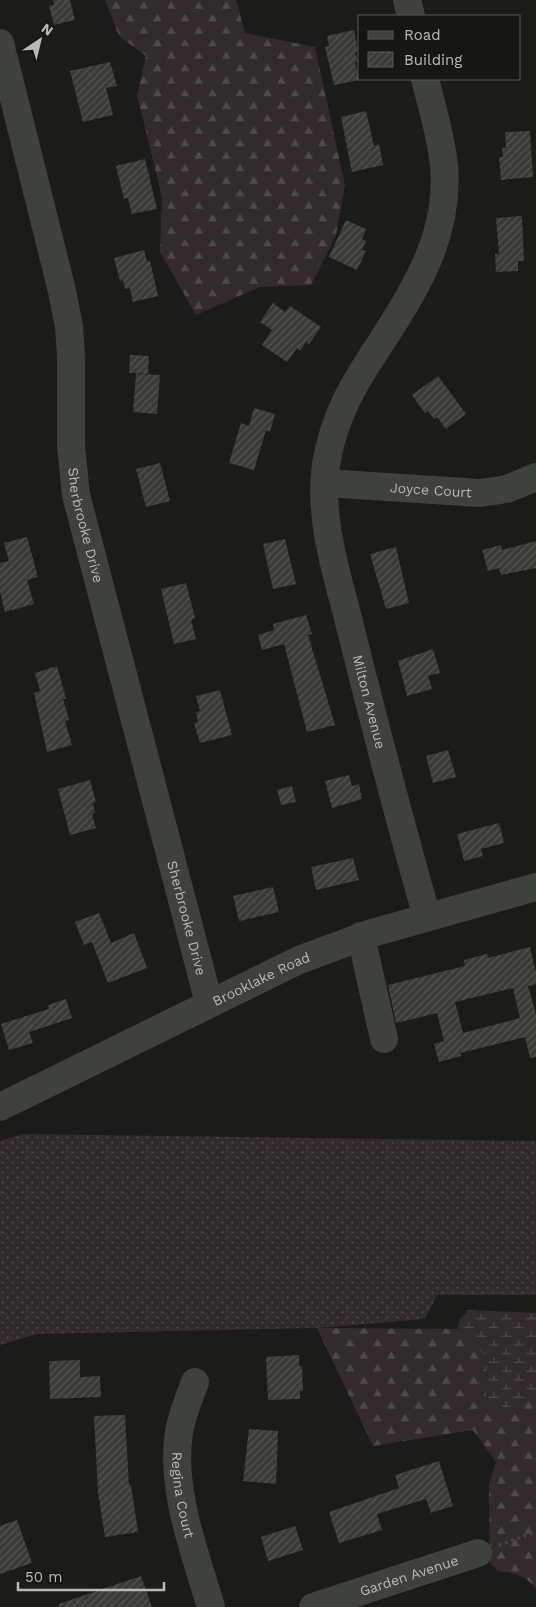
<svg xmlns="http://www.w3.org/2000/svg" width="536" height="1607" viewBox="0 0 536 1607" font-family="'Work Sans',sans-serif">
<defs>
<pattern id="grass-dots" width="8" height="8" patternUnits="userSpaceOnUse" patternTransform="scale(1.25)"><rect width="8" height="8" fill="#342a2e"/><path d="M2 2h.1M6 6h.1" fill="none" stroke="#4f474a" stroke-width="1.8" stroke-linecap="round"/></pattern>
<pattern id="forest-firs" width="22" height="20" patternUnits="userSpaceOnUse" patternTransform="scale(1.25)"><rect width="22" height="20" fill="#342a2e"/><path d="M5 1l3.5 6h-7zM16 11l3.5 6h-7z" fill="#4f474a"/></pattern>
<pattern id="wetland-marsh" width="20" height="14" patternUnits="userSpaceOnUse" patternTransform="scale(1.25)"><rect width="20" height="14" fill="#342a2e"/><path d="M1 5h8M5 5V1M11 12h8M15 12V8" fill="none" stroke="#4f474a"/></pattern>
<pattern id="building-hatch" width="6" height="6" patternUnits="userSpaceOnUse" patternTransform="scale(1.25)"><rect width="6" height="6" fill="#3a3b37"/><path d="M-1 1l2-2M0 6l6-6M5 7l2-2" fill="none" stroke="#545551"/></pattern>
</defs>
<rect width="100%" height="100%" fill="#1b1c1a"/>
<!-- grass -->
<path fill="url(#grass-dots)" d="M23,1134l513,7v154h-99l-12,24 -108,9 -280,6 -37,11v-204z"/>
<!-- forest -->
<path fill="url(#forest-firs)" d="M105,0h131l9,33 70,14 30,138 -9,50 -25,50 -51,2 -64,28 -36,-63 2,-55 -25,-102 9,-39 -27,-20z
M317,1328l141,1 29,28 -1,47 10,7 40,-13v191c-8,-12 -23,-17 -38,-18l-8,-8 -1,-79 7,-22 -23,-32 -100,16z"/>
<!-- wetland -->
<path fill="url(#wetland-marsh)" d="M468,1310l68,3v85l-40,13 -10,-7 1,-47 -29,-28 1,-8z"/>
<!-- building -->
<path fill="url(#building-hatch)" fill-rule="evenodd" d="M53,0h17l5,20 -21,5 -5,-19 5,-1z
M354,30l4,21 -3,1 3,10h-3l4,18 -25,5 -9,-38 4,-1 -2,-10z
M110,62l7,24 -11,2 7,27 -30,7 -13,-51z
M366,111l8,35 5,-2 4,21 -31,7 -11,-55z
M530,131l3,46 -32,3 -2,-23h4l-1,-9h4l-1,-16z
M145,159l12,50 -25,5 -4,-16 -4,1 -8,-33z
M522,216l2,45h-6v10l-22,1 -1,-18h4l-3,-36z
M346,220l20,9 -4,10 4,2 -4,9 4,1 -9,19 -28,-13z
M144,250l3,12 3,-1 8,35 -25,6 -3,-14 -5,1 -2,-9 -3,1 -6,-23z
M273,303l12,9 5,-6 31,21 -12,17 -3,-2 -6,9 -3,-3 -10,14 -25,-17 10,-15 -12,-8z
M130,355l19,1 -1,18 -19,-1z
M136,374l24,1 -3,39 -24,-2z
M438,376l28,38 -20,15 -9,-12 -3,2 -6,-8 -3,2 -13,-18z
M254,408l21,6 -5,18 -4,-2 -12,40 -25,-7 12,-40 8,3z
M160,463l10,38 -24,6 -10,-38z
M27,537l11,40 -11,3 7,24 -29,8 -5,-20v-29l9,-2 -5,-18z
M285,539l11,45 -23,5 -10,-45z
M536,541v27l-35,7 -2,-7 -11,3 -6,-21 19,-5 1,5z
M396,547l13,56 -23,6 -16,-55z
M186,583l9,35 -4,2 5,19 -22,5 -13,-55z
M306,615l6,19 -4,1 27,90 -28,7 -23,-88 -22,6 -4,-15 16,-5 -1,-6z
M433,649l7,24 -12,3 4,13 -25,7 -9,-35z
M57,666l9,33h-3l6,21 -4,1 7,24 -25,7 -13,-59 6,-2 -5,-18z
M220,690l12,45 -32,8 -6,-20 4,-1 -2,-10 4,-1 -4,-15z
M448,750l8,27 -23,6 -7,-27z
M349,775l3,11 7,-2 3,15 -30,9 -7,-27z
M90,780l6,22 -3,1 2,10 -3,1 4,14 -26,7 -12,-46z
M292,786l4,16 -15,3 -4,-15z
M499,823l5,20 -23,6 2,7 -19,5 -7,-27z
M353,858l6,22 -43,10 -5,-23z
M273,887l6,25 -40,9 -6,-25z
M99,913l12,30 23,-10 13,35 -39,15 -16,-41 -8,3 -9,-23z
M530,947l6,25v12l-8,2 8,28v43l-6,1 -5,-21 -65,16 1,3 -22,6 -5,-18 10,-3 -7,-28 -41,10 -8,-38 77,-19 -1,-6 23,-6 1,4zM513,988l7,30 -57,15 -8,-31z
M66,999l6,19 -43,14 4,11 -24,7 -8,-26 48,-15 -1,-4z
M299,1355v11h3l1,25h-3v8l-32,1 -2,-43z
M80,1360v17l20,-1 1,21 -51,2 -1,-38z
M125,1415l4,70h2l7,47 -33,5 -7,-45 -4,-76z
M249,1429l29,2 -2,53 -33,-3z
M439,1461l14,45 -22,7 -5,-14 -49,15 5,16 -43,13 -10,-31 70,-24 -4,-13z
M17,1520l15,43 -32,11v-48z
M295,1526l8,24 -35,11 -7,-24z
M141,1576l11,31h-93v-3z"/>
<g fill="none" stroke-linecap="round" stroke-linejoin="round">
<!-- path -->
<path stroke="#474841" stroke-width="3" stroke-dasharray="2.5 4" stroke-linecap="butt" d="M499,1545l37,-13"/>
<!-- minor -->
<g stroke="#3f413b" stroke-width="28">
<path d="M407,0l4,16"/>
<path id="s1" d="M0,43l62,248 7,35 2,31v89l5,49 133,508"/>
<path id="s2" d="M425,79c7,28 16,57 19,86 6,68 -27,122 -62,176 -28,42 -48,74 -56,124 -8,56 12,112 25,165 24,96 49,192 76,287"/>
<path id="s3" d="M325,483l155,10 27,-4 29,-12"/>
<path d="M361,936l23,103"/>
<path id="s4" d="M0,1107l299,-147 73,-27 164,-46"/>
<path id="s5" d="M195,1382c-6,16 -13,33 -16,50 -9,57 16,121 32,175"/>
<path id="s6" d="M313,1607l165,-54"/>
</g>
</g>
<g text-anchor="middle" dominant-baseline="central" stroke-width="4" stroke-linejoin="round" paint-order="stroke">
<!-- street labels -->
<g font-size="14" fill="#b9bbad" stroke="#161715">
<text stroke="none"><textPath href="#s3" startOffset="106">Joyce Court</textPath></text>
<text stroke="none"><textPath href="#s1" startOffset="492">Sherbrooke Drive</textPath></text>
<text stroke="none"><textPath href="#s2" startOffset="658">Milton Avenue</textPath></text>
<text stroke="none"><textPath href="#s1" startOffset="898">Sherbrooke Drive</textPath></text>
<text stroke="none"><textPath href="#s4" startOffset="291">Brooklake Road</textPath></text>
<text stroke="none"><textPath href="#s5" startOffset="116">Regina Court</textPath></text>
<text stroke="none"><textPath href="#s6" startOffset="101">Garden Avenue</textPath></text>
</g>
</g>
<!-- legend -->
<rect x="358" y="15" width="162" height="65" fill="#161715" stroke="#575952"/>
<rect x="368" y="31" width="25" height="8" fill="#3f413b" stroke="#575952"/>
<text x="404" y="40" font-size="15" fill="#b9bbad">Road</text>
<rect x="368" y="52" width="25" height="15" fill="url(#building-hatch)" stroke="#575952"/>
<text x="404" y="65" font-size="15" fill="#b9bbad">Building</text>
<!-- north arrow -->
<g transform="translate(40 40) rotate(35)" stroke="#161715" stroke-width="4" paint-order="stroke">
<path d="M0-4L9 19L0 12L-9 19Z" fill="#b9bbad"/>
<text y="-8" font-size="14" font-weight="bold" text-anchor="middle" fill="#b9bbad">N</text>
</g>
<!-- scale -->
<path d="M18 1582v8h146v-8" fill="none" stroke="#b9bbad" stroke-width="2.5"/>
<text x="25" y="1582" font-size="15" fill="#b9bbad" stroke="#161715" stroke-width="4" paint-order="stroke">50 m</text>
</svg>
